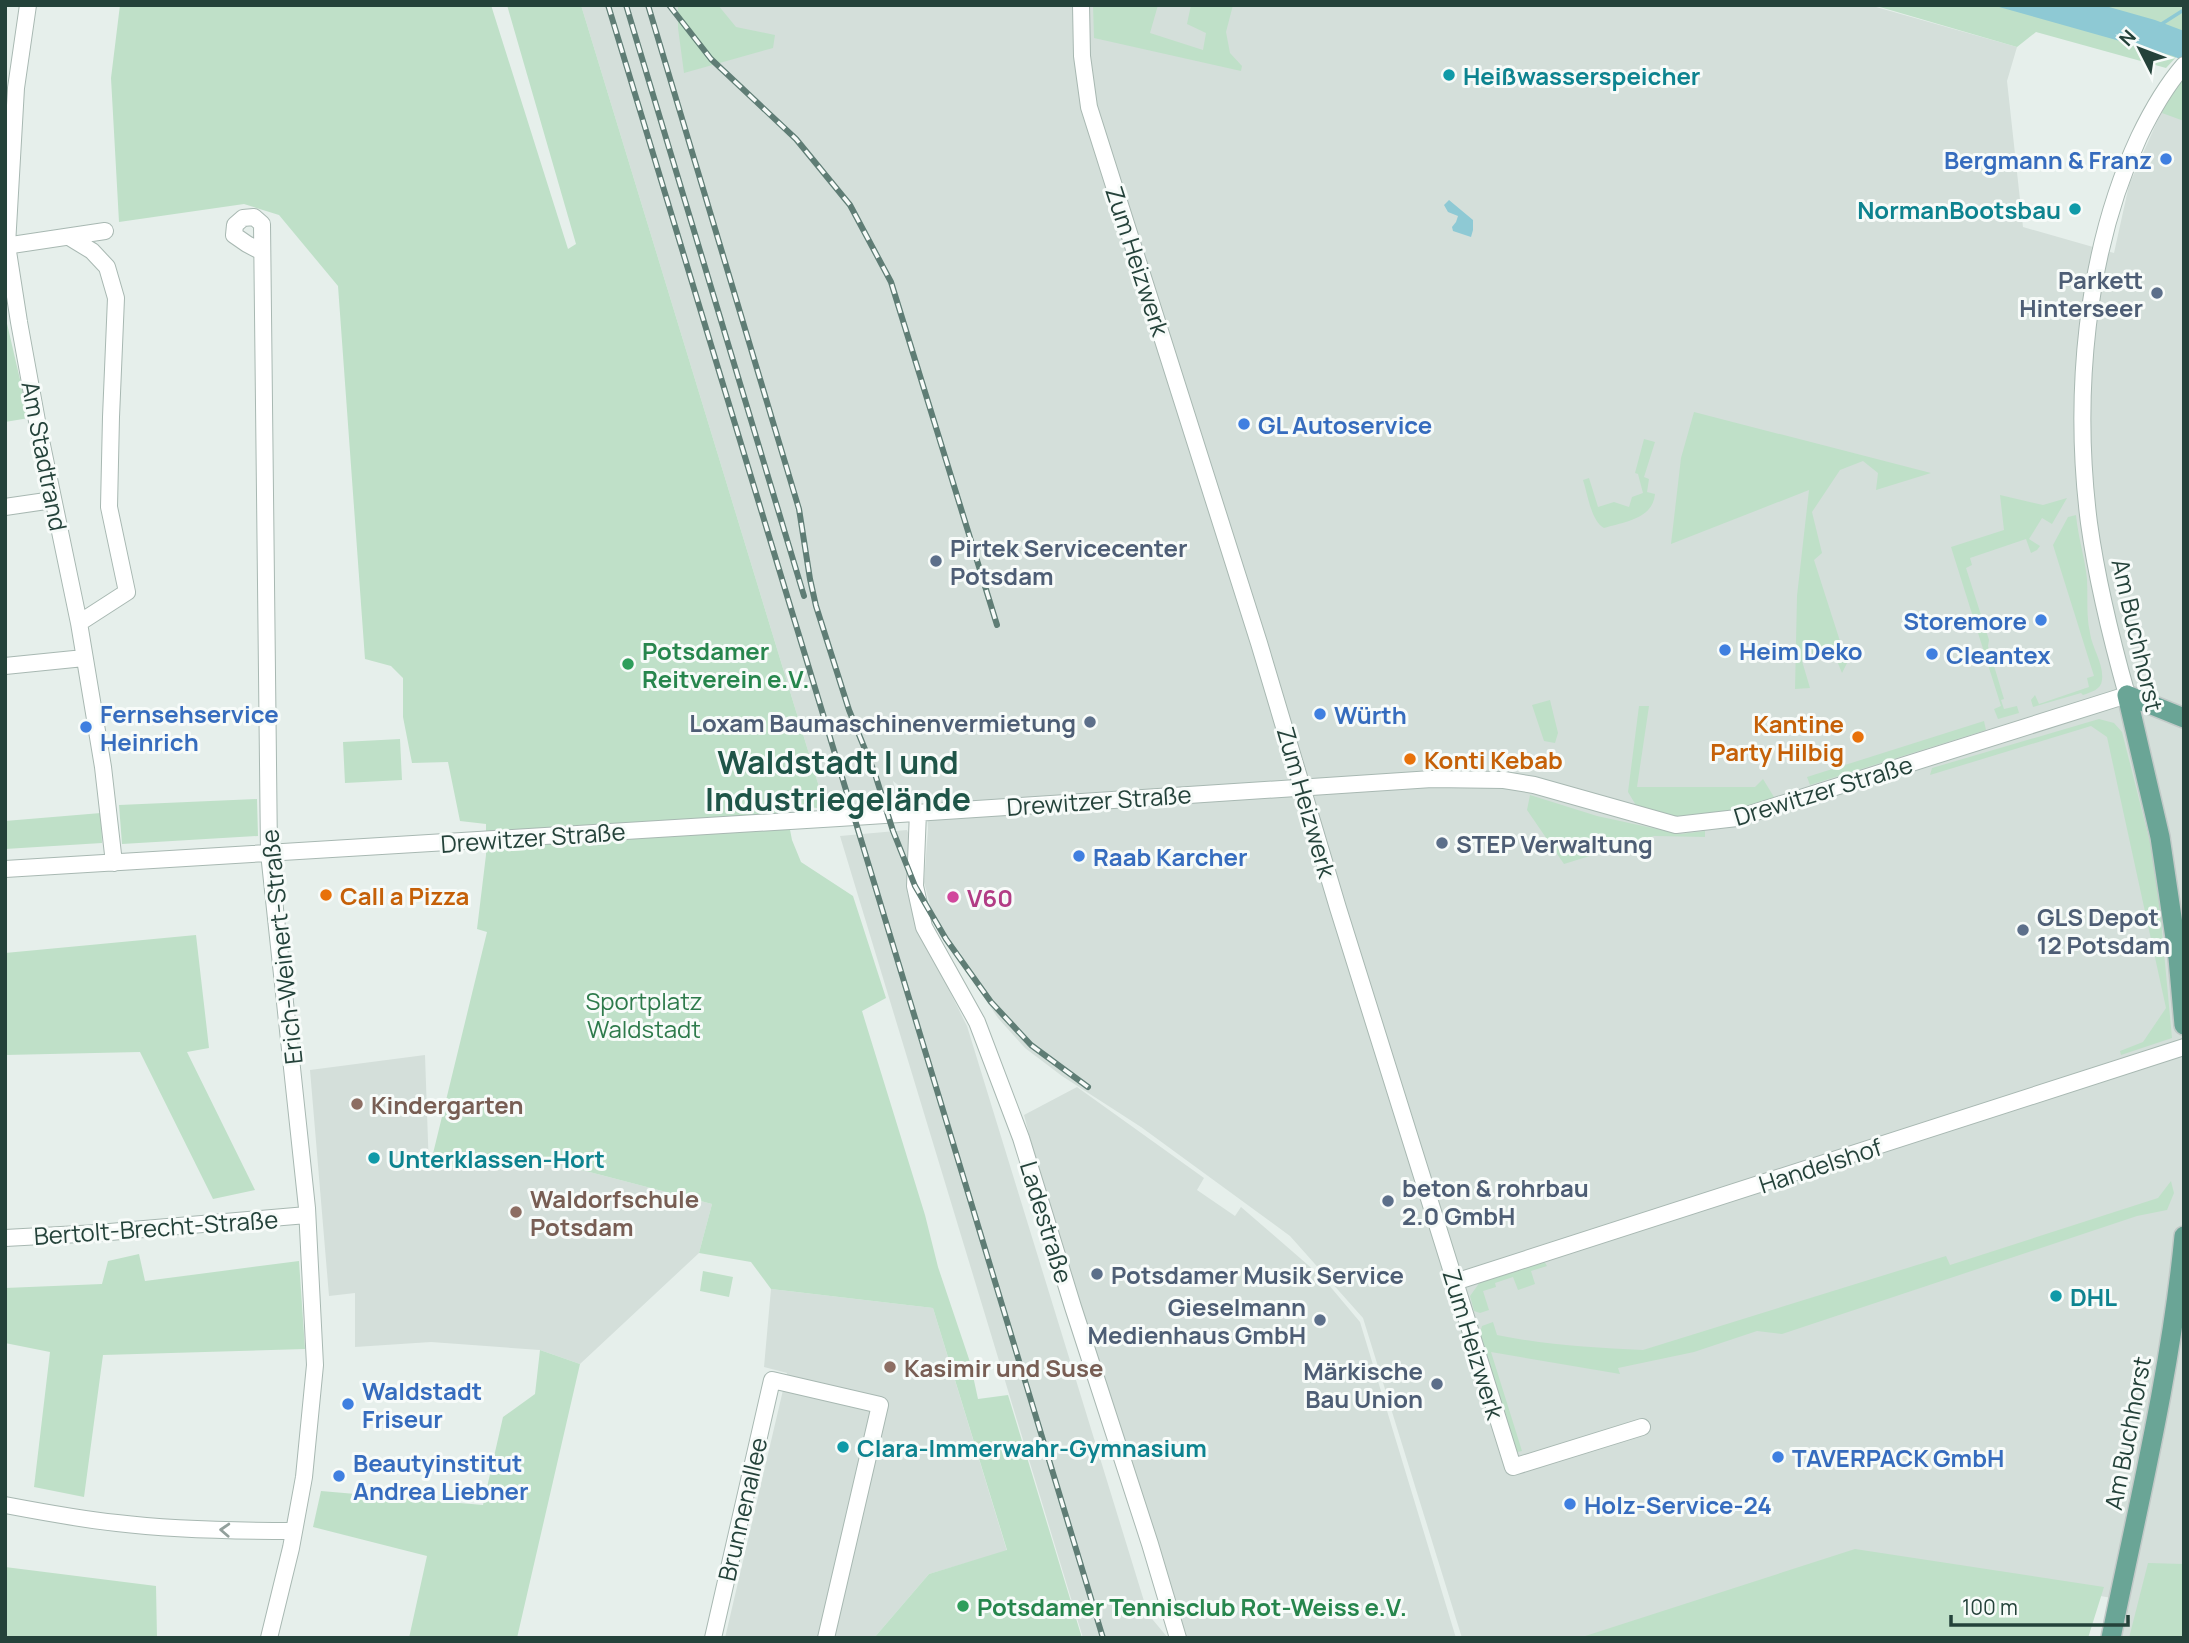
<svg xmlns="http://www.w3.org/2000/svg" width="2189" height="1643" viewBox="0 0 2189 1643" font-family="Manrope,sans-serif">
<rect width="100%" height="100%" fill="#e6efeb"/>
<!-- built -->
<path fill="#d4dfda" d="M581,5h1288l148,42 -10,34 16,146 91,26 15,-68 38,-86 17,-3v1542h-64l8,-37 -273,-50 -257,87h-136l-99,-320 -73,-82 -149,-109 -79,-51 -37,-28 -27,-30 -63,-93 -11,-43 4,-53 -2,-36 -17,1 -16,-13 6,23 -62,6 -13,-7z
M907,830l3,7 -3,54 9,33 51,102 181,588 20,24h-85l-243,-802z
M425,1055l4,115 107,-12 176,46 -13,49 -119,111 -40,-14 -109,-8 -76,5v-54l-26,3 -19,-226z
M1077,1087l127,91 -7,12 38,26 6,-9 82,71 37,44 96,316h-274l-133,-427 -25,-96z
M771,1289l162,19 74,243 -78,23 -55,64h-149l62,-265 -23,-6z"/>
<!-- green -->
<path fill="#bfe0c8" d="M120,5h371l77,244 8,-5 -69,-239h74l243,798 1,6 -40,-5 7,36 9,22 52,34 33,102 -24,13 63,204 13,52 32,95 8,37 30,-4 74,243h-208l55,-64 78,-24 -74,-242 -162,-19 -20,-27 -52,-9 13,-49 -176,-46 -107,12 58,-238 -10,-3 9,-74v-31l-26,-3 -12,-59 -36,1 -9,-46v-39l-12,-12 -26,-7 -27,-373 -59,-71 -35,-11 -125,18 -8,-144z
M678,5h40l18,22 39,8 -2,13 -89,25 -6,-45z
M1093,5h65l-8,28 53,17 3,-17 -19,-9 4,-19h42l-7,27 4,21 12,13 -1,5 -147,-33z
M1873,5h311v44l-18,19 -130,-36 -19,15z
M2184,78v43l-22,-8 5,-14z
M5,315l24,103 -24,4z
M1694,412l237,61 -55,17 2,-17 -15,-12 -23,9 -28,42 10,41 -8,7 33,103 -5,10 -10,-24 -30,12 8,27 -15,1 2,-93 12,-106 -138,54 10,-86z
M1644,439l11,3 -11,35 5,2 -2,13 8,2c-2,25 -31,28 -51,34 -13,-7 -16,-33 -21,-48l6,-2 9,29 16,-5 15,5 3,-10 11,-4 -5,-19 -3,-1z
M2000,495l43,10 24,-7 -15,26 -10,-6 -13,21 11,7 -3,4 -6,3 -5,-14 -56,19 2,7 -6,3 23,72 -1,6 16,53 -3,1 3,9 13,-3 2,7 -21,6 -4,-10 7,-3 -50,-159 53,-17z
M2076,515c2,22 9,43 11,64 1,19 -1,36 3,54 2,15 14,31 12,47 -1,10 -11,12 -19,15l-2,-2 -48,14 -2,-7 4,-5 4,9 50,-17 -2,-9 7,-2 -41,-131 15,-28z
M1550,700l8,33 -3,10 -11,-2 -12,-36z
M1639,706h10l-12,81h118l8,-8 14,23 -42,11 -59,7 -39,-13 -9,-15z
M2099,719l15,4 8,9 34,134 16,172 -51,17 -1,-4 23,-9 23,-34 -59,-271 -16,-11 -161,49 2,-7z
M1984,721l2,9 -176,55 -3,-8z
M400,739l2,41 -57,3 -2,-41z
M1530,795l67,21 83,18 25,-3v6l-51,-1 -90,28 -37,-54z
M257,799l1,37 -136,8 -3,-39z
M101,813l1,30 -97,6v-28z
M196,935l13,113 -22,4 68,138 -42,9 -73,-147 -135,3v-102z
M2171,1181l3,12 -7,17 -30,6 -355,118 -25,-3 -63,21 -76,16 2,6 -129,-22 31,99 -9,2 -36,-110 5,-17 11,-4 4,13c49,10 97,13 146,15l303,-94 4,9 208,-67z
M139,1254l6,27 154,-20 6,88 -202,6 -19,142 -50,-10 16,-135 -45,-9v-55l97,-4 6,-23z
M1544,1261l3,5 -16,5 4,13 -17,6 -5,-13 -18,6 1,4 -13,4 6,19 -9,3 -6,-2 -4,-15 10,-14z
M703,1271l30,6 -4,20 -29,-6z
M540,1350l40,14 -63,274h-108l18,-82 -114,-29 8,-36 162,14 20,-88 32,-23z
M1855,1549l249,38 -16,51h-509z
M2148,1563l36,1v74h-55z
M5,1567l151,19 1,52h-152z"/>
<!-- water -->
<path fill="#8ec9d4" d="M1992,5h110l53,15 29,11v30l-11,-5z
M1449,200l24,20v10l-2,7 -18,-6 -1,-4 4,-5 2,-6 -10,-4 -4,-7z"/>
<g fill="none" stroke-linecap="round" stroke-linejoin="round">
<!-- stream -->
<path stroke="#8ec9d4" stroke-width="3.5" d="M2160,25l22,-14"/>
<!-- minor casing -->
<g stroke="#a8b8b2" stroke-width="18">
<path id="minor" d="M28,5l-12,83 -9,157 12,77 18,99 42,202 24,144 11,96
M1081,5l1,51 7,51 170,536 79,265 175,559 129,-40
M69,237l23,14 15,16 9,31 -5,119 -2,90 18,85 -48,31
M5,246l100,-15
M262,252l-15,-8 -13,-9 1,-10 8,-7 11,-1 8,7 7,629 38,355 8,157 -11,112 -13,71 -22,90
M5,507l48,-7
M5,666l79,-8
M918,812l-3,74 9,41 53,95 44,116 52,169 77,237 28,94
M5,869l834,-51 593,-39 72,1 30,5 142,40 61,-7 390,-123c-16,-57 -30,-114 -38,-172 -16,-126 -4,-270 50,-386 12,-25 26,-50 45,-72
M5,1238l93,-5 209,-18
M1455,1282l729,-235
M5,1505c37,7 74,14 112,18 58,7 118,8 177,8
M713,1638l59,-258 108,25 -54,233"/>
</g>
<!-- major casing -->
<g stroke="#c2cac8" stroke-width="22">
<path id="major" d="M2127,695l33,142 18,121 6,67
M2127,695l57,23
M2111,1638c27,-133 60,-267 73,-402"/>
</g>
<!-- minor -->
<use href="#minor" stroke="#fff" stroke-width="16"/>
<!-- major -->
<use href="#major" stroke="#6aa596" stroke-width="19"/>
<!-- rail casing -->
<g stroke="#5f7d75" stroke-width="6">
<path id="rail" d="M608,5l495,1633
M626,5l178,591
M648,5l151,504 11,70 6,27 33,104 26,64 18,57 22,55 31,53 45,63 40,43 57,42
M669,5l42,54 85,80 54,66 41,77 106,343"/>
</g>
<!-- rail -->
<use href="#rail" stroke="#f7fbf9" stroke-width="3.5" stroke-dasharray="10" stroke-linecap="butt"/>
</g>
<!-- one-way arrows -->
<defs><path id="oneway-chevron" d="M-2-3.5L2.5 0L-2 3.5" fill="none" stroke-width="1.6" stroke-linecap="round" stroke-linejoin="round" transform="scale(1.75)"/></defs>
<use stroke="#92a09c" href="#oneway-chevron" transform="translate(225 1530) rotate(-177)"/>
<!-- markers -->
<g fill="#0f9aa8" stroke="#f7fbf9" stroke-width="2.5">
<circle cx="1449" cy="75" r="7"/>
<circle cx="2075" cy="209" r="7"/>
<circle cx="374" cy="1158" r="7"/>
<circle cx="2056" cy="1296" r="7"/>
<circle cx="843" cy="1447" r="7"/>
</g>
<g fill="#3f7fe0" stroke="#f7fbf9" stroke-width="2.5">
<circle cx="2166" cy="159" r="7"/>
<circle cx="1244" cy="424" r="7"/>
<circle cx="2041" cy="620" r="7"/>
<circle cx="1725" cy="650" r="7"/>
<circle cx="1932" cy="654" r="7"/>
<circle cx="1320" cy="714" r="7"/>
<circle cx="86" cy="727" r="7"/>
<circle cx="1079" cy="856" r="7"/>
<circle cx="348" cy="1404" r="7"/>
<circle cx="1778" cy="1457" r="7"/>
<circle cx="339" cy="1476" r="7"/>
<circle cx="1570" cy="1504" r="7"/>
</g>
<g fill="#5c6f8a" stroke="#f7fbf9" stroke-width="2.5">
<circle cx="2157" cy="293" r="7"/>
<circle cx="936" cy="561" r="7"/>
<circle cx="1090" cy="722" r="7"/>
<circle cx="1442" cy="843" r="7"/>
<circle cx="2023" cy="930" r="7"/>
<circle cx="1388" cy="1201" r="7"/>
<circle cx="1097" cy="1274" r="7"/>
<circle cx="1320" cy="1320" r="7"/>
<circle cx="1437" cy="1384" r="7"/>
</g>
<g fill="#2e9e5b" stroke="#f7fbf9" stroke-width="2.5">
<circle cx="628" cy="664" r="7"/>
<circle cx="963" cy="1606" r="7"/>
</g>
<g fill="#e8710a" stroke="#f7fbf9" stroke-width="2.5">
<circle cx="1858" cy="737" r="7"/>
<circle cx="1410" cy="759" r="7"/>
<circle cx="326" cy="895" r="7"/>
</g>
<circle fill="#d1479c" stroke="#f7fbf9" stroke-width="2.5" cx="953" cy="897" r="7"/>
<g fill="#8d6e63" stroke="#f7fbf9" stroke-width="2.5">
<circle cx="357" cy="1104" r="7"/>
<circle cx="516" cy="1212" r="7"/>
<circle cx="890" cy="1367" r="7"/>
</g>
<g text-anchor="middle" dominant-baseline="central" stroke-width="6" stroke-linejoin="round" paint-order="stroke">
<!-- culture labels -->
<g font-size="24" font-weight="bold" fill="#0d838f" stroke="#f7fbf9" text-anchor="start">
<text x="1463" y="75">Heißwasserspeicher</text>
<text x="2061" y="209" text-anchor="end">NormanBootsbau</text>
<text x="388" y="1158">Unterklassen-Hort</text>
<text x="2070" y="1296">DHL</text>
<text x="857" y="1447">Clara-Immerwahr-Gymnasium</text>
</g>
<!-- shop labels -->
<g font-size="24" font-weight="bold" fill="#366cbe" stroke="#f7fbf9" text-anchor="start">
<text x="2152" y="159" text-anchor="end">Bergmann &amp; Franz</text>
<text x="1258" y="424">GL Autoservice</text>
<text x="2027" y="620" text-anchor="end">Storemore</text>
<text x="1739" y="650">Heim Deko</text>
<text x="1946" y="654">Cleantex</text>
<text x="100" y="713">Fernsehservice<tspan x="100" dy="28">Heinrich</tspan></text>
<text x="1334" y="714">Würth</text>
<text x="1093" y="856">Raab Karcher</text>
<text x="362" y="1390">Waldstadt<tspan x="362" dy="28">Friseur</tspan></text>
<text x="1792" y="1457">TAVERPACK GmbH</text>
<text x="353" y="1462">Beautyinstitut<tspan x="353" dy="28">Andrea Liebner</tspan></text>
<text x="1584" y="1504">Holz-Service-24</text>
</g>
<!-- street labels -->
<g font-size="24" fill="#24423a" stroke="#f7fbf9">
<text transform="translate(1138 261) rotate(72)">Zum Heizwerk</text>
<text transform="translate(45 456) rotate(79)">Am Stadtrand</text>
<text transform="translate(2138 635) rotate(77)">Am Buchhorst</text>
<text transform="translate(1823 790) rotate(-17)">Drewitzer Straße</text>
<text transform="translate(1099 800) rotate(-4)">Drewitzer Straße</text>
<text transform="translate(1307 802) rotate(74)">Zum Heizwerk</text>
<text transform="translate(533 837) rotate(-4)">Drewitzer Straße</text>
<text transform="translate(281 947) rotate(-96)">Erich-Weinert-Straße</text>
<text transform="translate(1820 1165) rotate(-18)">Handelshof</text>
<text transform="translate(1047 1222) rotate(73)">Ladestraße</text>
<text transform="translate(156 1227) rotate(-4)">Bertolt-Brecht-Straße</text>
<text transform="translate(1474 1344) rotate(73)">Zum Heizwerk</text>
<text transform="translate(2127 1433) rotate(-79)">Am Buchhorst</text>
<text transform="translate(742 1509) rotate(-77)">Brunnenallee</text>
</g>
<!-- service labels -->
<g font-size="24" font-weight="bold" fill="#4e5e75" stroke="#f7fbf9" text-anchor="start">
<text x="2143" y="279" text-anchor="end">Parkett<tspan x="2143" dy="28">Hinterseer</tspan></text>
<text x="950" y="547">Pirtek Servicecenter<tspan x="950" dy="28">Potsdam</tspan></text>
<text x="1076" y="722" text-anchor="end">Loxam Baumaschinenvermietung</text>
<text x="1456" y="843">STEP Verwaltung</text>
<text x="2037" y="916">GLS Depot<tspan x="2037" dy="28">12 Potsdam</tspan></text>
<text x="1402" y="1187">beton &amp; rohrbau<tspan x="1402" dy="28">2.0 GmbH</tspan></text>
<text x="1111" y="1274">Potsdamer Musik Service</text>
<text x="1306" y="1306" text-anchor="end">Gieselmann<tspan x="1306" dy="28">Medienhaus GmbH</tspan></text>
<text x="1423" y="1370" text-anchor="end">Märkische<tspan x="1423" dy="28">Bau Union</tspan></text>
</g>
<!-- leisure labels -->
<g font-size="24" font-weight="bold" fill="#27864d" stroke="#f7fbf9" text-anchor="start">
<text x="642" y="650">Potsdamer<tspan x="642" dy="28">Reitverein e.V.</tspan></text>
<text x="977" y="1606">Potsdamer Tennisclub Rot-Weiss e.V.</text>
</g>
<!-- food labels -->
<g font-size="24" font-weight="bold" fill="#c56008" stroke="#f7fbf9" text-anchor="start">
<text x="1844" y="723" text-anchor="end">Kantine<tspan x="1844" dy="28">Party Hilbig</tspan></text>
<text x="1424" y="759">Konti Kebab</text>
<text x="340" y="895">Call a Pizza</text>
</g>
<!-- hotel labels -->
<g font-size="24" font-weight="bold" fill="#b23c85" stroke="#f7fbf9" text-anchor="start">
<text x="967" y="897">V60</text>
</g>
<!-- park labels -->
<g font-size="24" fill="#2d7a4b" stroke="#f7fbf9">
<text x="644" y="1000">Sportplatz<tspan x="644" dy="28">Waldstadt</tspan></text>
</g>
<!-- education labels -->
<g font-size="24" font-weight="bold" fill="#785e54" stroke="#f7fbf9" text-anchor="start">
<text x="371" y="1104">Kindergarten</text>
<text x="530" y="1198">Waldorfschule<tspan x="530" dy="28">Potsdam</tspan></text>
<text x="904" y="1367">Kasimir und Suse</text>
</g>
<!-- district labels -->
<g font-size="32" font-weight="bold" fill="#1f5548" stroke="#f7fbf9">
<text x="838" y="762">Waldstadt I und<tspan x="838" dy="37">Industriegelände</tspan></text>
</g>
</g>
<!-- border -->
<rect width="2189" height="1643" fill="none" stroke="#24423a" stroke-width="14"/>
<!-- north arrow -->
<g transform="translate(2140 49) rotate(312)" stroke="#f7fbf9" stroke-width="5" paint-order="stroke">
<path d="M0-5L12 26L0 18L-12 26Z" fill="#24423a"/>
<text y="-10" font-size="19" font-weight="bold" text-anchor="middle" fill="#24423a">N</text>
</g>
<!-- scale -->
<path d="M1951 1615v10h177v-10" fill="none" stroke="#24423a" stroke-width="3.5"/>
<text x="1962" y="1615" font-size="21" fill="#24423a" stroke="#f7fbf9" stroke-width="5" paint-order="stroke">100 m</text>
</svg>
